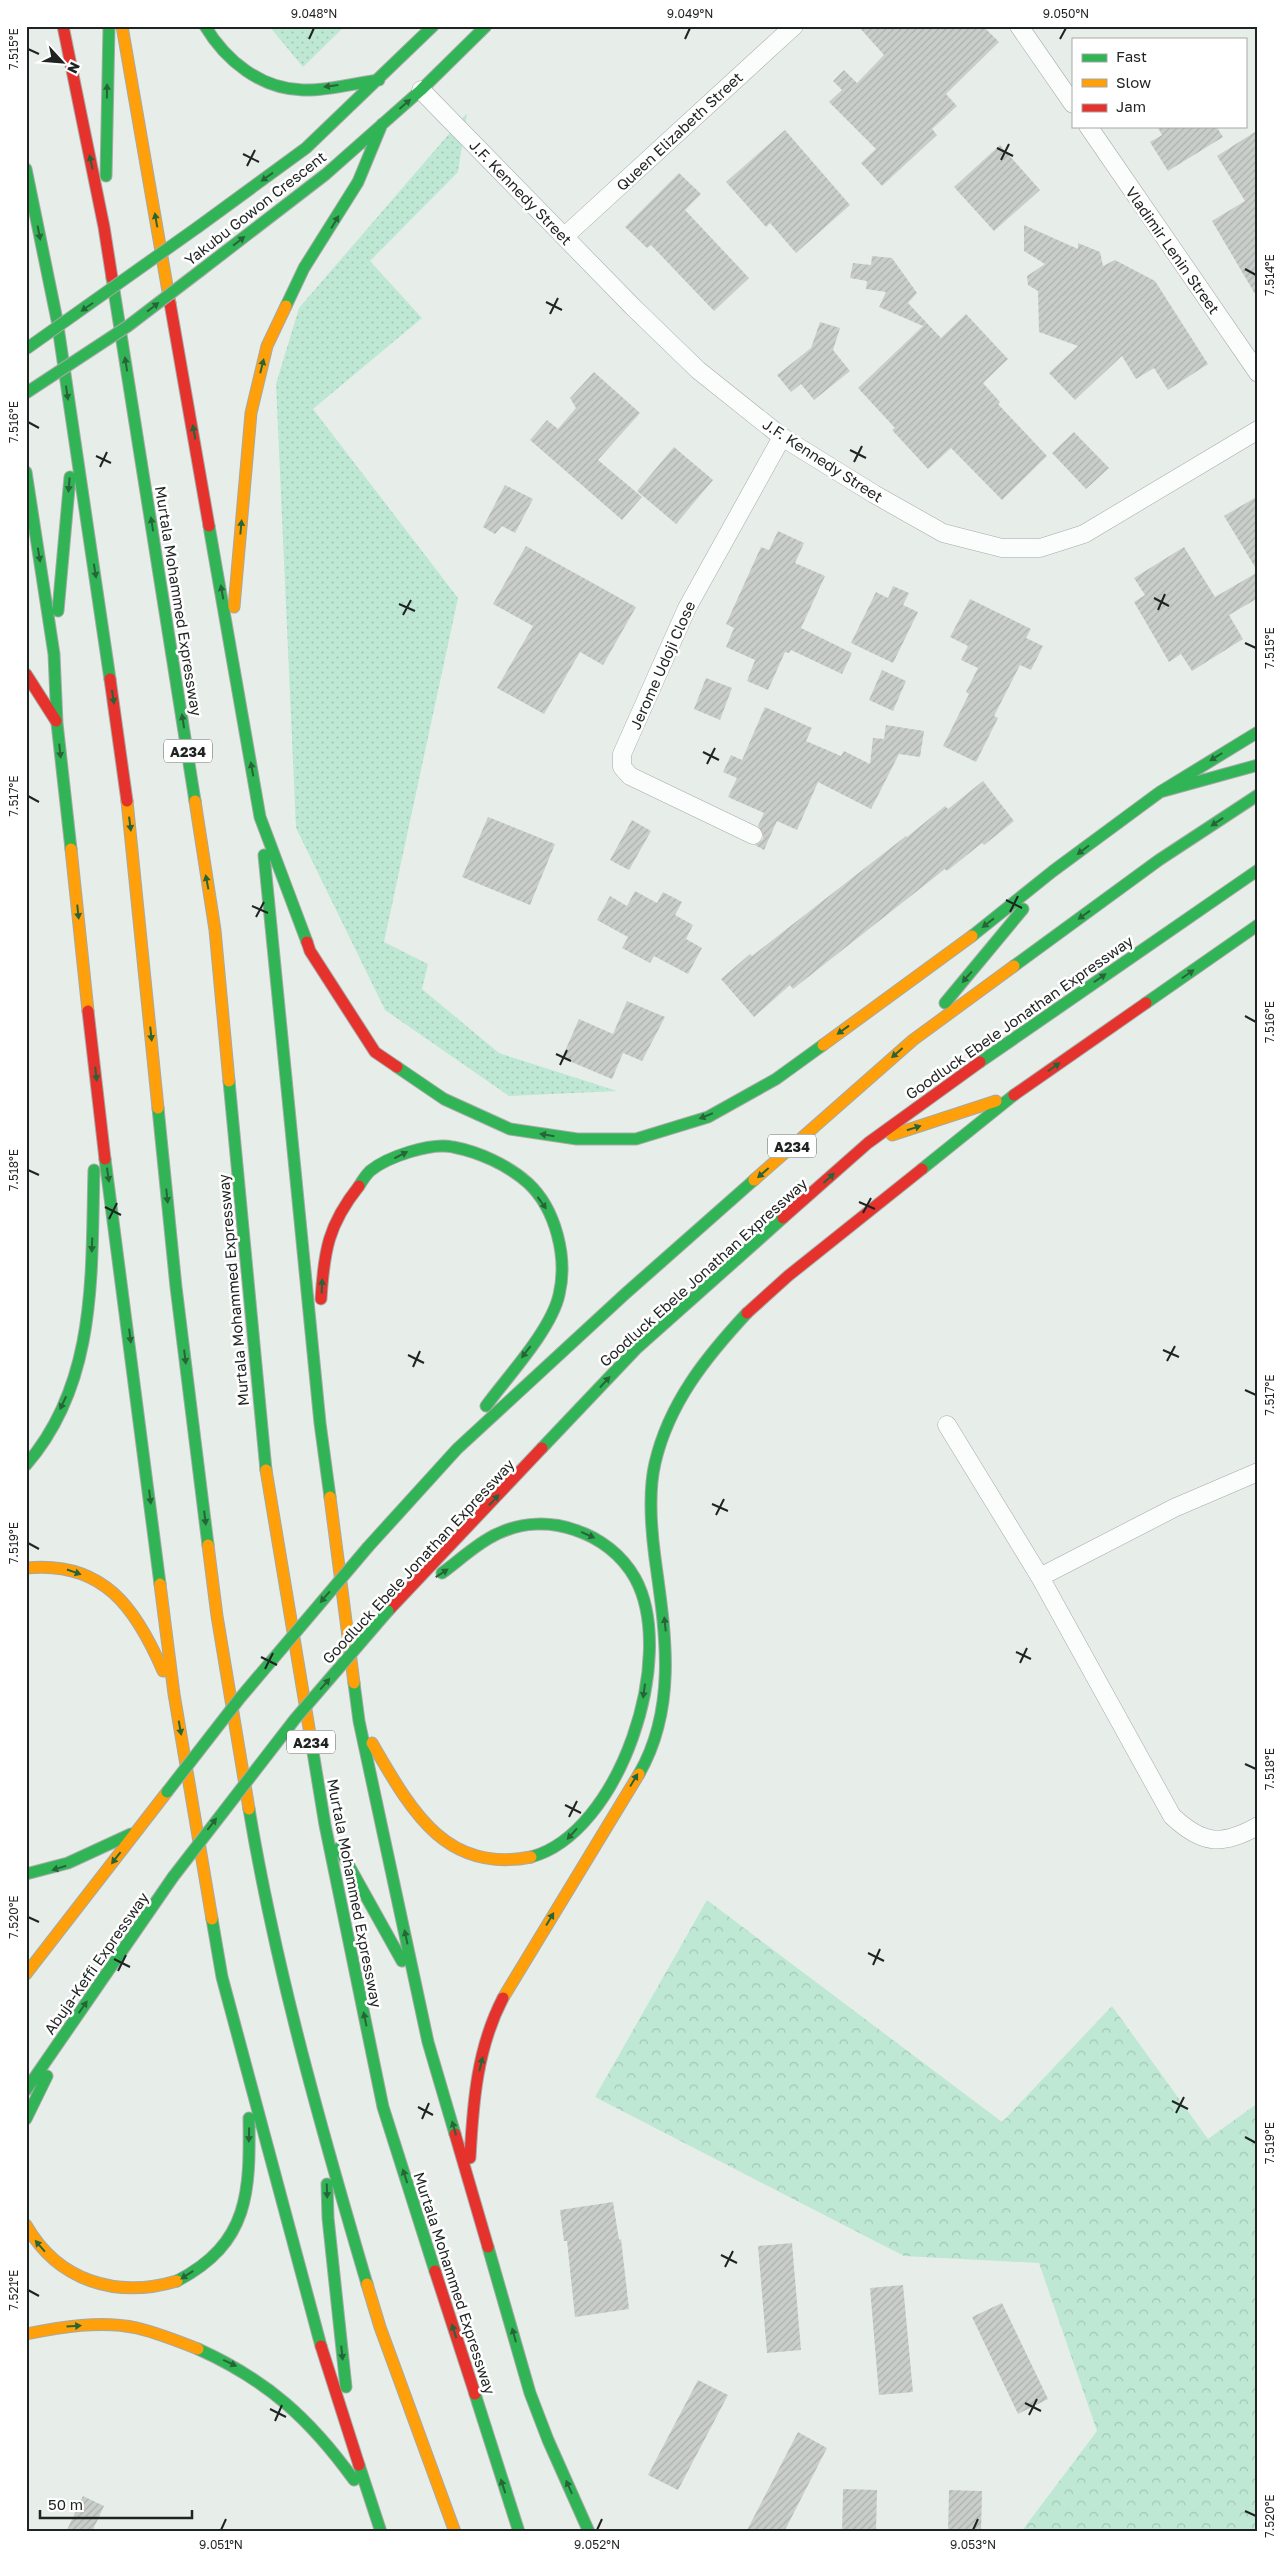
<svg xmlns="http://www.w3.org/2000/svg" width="1284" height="2558" viewBox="0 0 1284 2558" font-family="'Golos Text',sans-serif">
<defs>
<pattern id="grass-dots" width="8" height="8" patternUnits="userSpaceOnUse" patternTransform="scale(1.25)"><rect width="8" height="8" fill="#bee8d4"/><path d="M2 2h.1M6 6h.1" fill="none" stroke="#a3c7b6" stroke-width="1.8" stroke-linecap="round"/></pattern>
<pattern id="forest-crowns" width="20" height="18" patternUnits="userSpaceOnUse" patternTransform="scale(1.25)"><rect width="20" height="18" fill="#bee8d4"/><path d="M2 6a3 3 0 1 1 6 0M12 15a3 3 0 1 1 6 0" fill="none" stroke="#a3c7b6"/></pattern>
<pattern id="building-hatch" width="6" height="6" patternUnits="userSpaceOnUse" patternTransform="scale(1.25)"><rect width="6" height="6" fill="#c9cecb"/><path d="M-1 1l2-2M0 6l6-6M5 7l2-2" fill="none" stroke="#acb1ae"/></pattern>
</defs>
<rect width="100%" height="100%" fill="#e7eeea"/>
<!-- grass -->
<path fill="url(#grass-dots)" d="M269,26h76l-42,41z
M467,113l-9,59 -88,89 52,57 -109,91 145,189 -74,344 44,22 -6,25 77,64 118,38 -108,5 -124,-86 -89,-182 -20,-444 23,-76z"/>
<!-- forest -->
<path fill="url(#forest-crowns)" d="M707,1900l295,222 110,-116 96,133 50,-36v429h-237l76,-101 -58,-168 -135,-7 -309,-159z"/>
<!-- building -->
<path fill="url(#building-hatch)" d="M858,26h125l16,16 -53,52 11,12 -25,23 5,6 -55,51 -21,-23 15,-14 -47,-47 13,-12 -9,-9 11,-11 13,13 27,-28z
M1157,126h59l7,11 -55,34 -18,-29 12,-7z
M785,130l65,75 -54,48 -26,-30 -4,4 -40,-45z
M1258,130v169l-46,-78 33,-20 -28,-45z
M1000,145l40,45 -46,41 -40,-44z
M679,173l22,21 -16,16 64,68 -35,33 -63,-66 -4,3 -22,-21z
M1024,225l54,24v-6l22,9 3,14 12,-6 40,21 53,83 -40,26 -14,-22 -18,11 -14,-23 -47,44 -26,-27 29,-27 -39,-14 -1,-41 -10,-6 -1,-9 18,-12 -21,-13z
M872,256l20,2 25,35 -9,10 33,35 25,-24 42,45 -25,24 17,19 -2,2 49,52 -45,44 -51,-52 -23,21 -36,-39 3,-2 -37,-40 65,-62 -44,-19 7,-15 -20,-3 1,-8 -17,-3 3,-15 18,2z
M820,322l20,6 -7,22 17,21 -36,29 -13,-16 -10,8 -14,-17 34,-27z
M594,372l46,41 -42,47 44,37 -20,23 -92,-80 17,-20 11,9 18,-21 -6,-10z
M1074,432l35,36 -23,21 -34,-36z
M674,447l39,33 -37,44 -39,-33z
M505,485l28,14 -18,34 -13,-7 -7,8 -12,-7z
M1258,496v76l-34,-56z
M778,531l26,12 -9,20 30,13 -24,52 51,25 -10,21 -51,-24 -2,3 -4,-1 -17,38 -21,-9 8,-21 -29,-13 8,-19 -8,-4 35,-77 8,3z
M526,546l110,61 -33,58 -23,-13 -36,62 -47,-26 36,-62 -40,-22z
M1184,547l31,50 43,-25v26l-29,17 14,24 -51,32 -11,-17 -12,8 -35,-60 11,-7 -11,-17z
M893,586l16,7 -6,12 15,7 -25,51 -42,-20 25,-51 12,6z
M970,599l61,30 -5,9 17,8 -12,24 -11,-5 -26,51 4,2 -22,44 -33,-16 26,-52 -3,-2 12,-24 -17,-8 7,-14 -18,-9z
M882,670l24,11 -13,30 -24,-11z
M706,678l26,10 -12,32 -26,-11z
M765,707l47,21 -6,13 35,15 3,-5 26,13 3,-26 11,1 2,-14 38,6 -4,26 -21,-3 -28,55 -53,-27 -21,48 -20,-9 -13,29 -9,-5 8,-6v-5l-5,-8 6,-13 -36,-16 9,-19 -14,-6 8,-17 11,5z
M983,781l31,40 -30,24 -2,-2 -35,28 -2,-2 -152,120 -3,-4 -36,32 -33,-38 29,-25 2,2 154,-120 1,1 38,-31 3,3z
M488,817l67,27 -25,61 -68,-28z
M632,820l19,11 -22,39 -19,-10z
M635,891l22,12 6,-11 19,10 -7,13 18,10 -7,14 16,9 -14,26 -34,-18 -4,7 -28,-15 6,-11 -31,-17 13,-24 17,10z
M627,1001l38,16 -23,44 -19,-8 -11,26 -50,-21 17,-39 34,15z
M613,2202l6,38 2,-1 8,70 -54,8 -8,-76h-3l-4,-31z
M792,2243l9,107 -34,3 -9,-107z
M903,2285l10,107 -34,3 -9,-107z
M1002,2303l46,96 -30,15 -46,-97z
M698,2380l30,15 -50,95 -30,-15z
M798,2432l29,16 -43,84h-38z
M843,2489l34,1 -1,42h-34z
M949,2490l33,1 -1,41h-33z
M83,2496l21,10 -12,26h-26z"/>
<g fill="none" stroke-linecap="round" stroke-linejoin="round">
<!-- street casing -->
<g stroke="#a6aaa7" stroke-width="19">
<path id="street" d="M1019,26l54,78
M421,90l212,217 65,63 84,67 92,57 69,39 59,15h38l44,-14 174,-104
M1088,126l170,247
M565,236l229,-210
M753,835l-123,-59 -8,-9v-13l65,-146 95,-171
M947,1425l93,152 132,239c31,29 50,30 86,10
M1040,1577l134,-69 84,-36"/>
</g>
<!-- fast casing -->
<g stroke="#a6aaa7" stroke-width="13">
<path id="fast" d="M205,26c21,35 56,63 98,64 26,1 51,-7 76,-10
M26,169l31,151 53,359
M106,176l3,-150
M198,227l108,-79 127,-122
M200,271l126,-97 95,-84 65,-64
M112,278l83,523
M286,306l18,-38 54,-86 24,-58
M26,472l28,182 3,69 14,126
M209,526l51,291 47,125
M58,611l12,-134
M1160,792l98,-27
M264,855l56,568 10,74
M1053,871l107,-79 98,-60
M972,936l81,-65
M1014,966l145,-106 99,-65
M945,1003l78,-94
M1146,1003l112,-78
M980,1062l278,-192
M397,1067l47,32 66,30 67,10h59l72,-22 68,-38 47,-34
M229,1081l37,389
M158,1108l18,179 32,258
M105,1159l55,425
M922,1169l92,-74
M359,1186c3,-5 7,-11 11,-15 17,-14 61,-29 83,-24 26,5 55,18 75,36 28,26 40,75 31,112 -8,35 -51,81 -73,111
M542,1448l94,-99 147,-131
M26,1465c72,-83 65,-192 68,-295
M368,1547l89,-98 168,-155 129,-114
M442,1573c18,-13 35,-30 55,-39 25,-12 53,-13 78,-4 25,8 47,25 60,48 43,78 -15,255 -104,279
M354,1683l5,38 69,321 27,92
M311,1740l14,85 58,282 52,164
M639,1774c39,-68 26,-143 16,-216 -4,-30 -7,-65 0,-95 14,-60 51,-106 92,-150
M249,1809c27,161 72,319 118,475
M339,1848l63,113
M26,1874l42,-11 63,-29
M212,1919l10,58 99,369
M26,2090l147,-213
M26,2119l21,-43
M327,2184l1,34 18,169
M488,2247l42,146 18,47 41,92
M177,2281c73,-38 73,-90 72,-163
M198,2349c69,31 112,70 156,131
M475,2394l44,138
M359,2465l22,67"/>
</g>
<!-- slow casing -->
<g stroke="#a6aaa7" stroke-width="13">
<path id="slow" d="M122,26l48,277
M234,607l17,-194 16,-67 19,-40
M127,801l31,307
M195,801l20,129 14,151
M71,849l17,162
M823,1045l149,-109
M892,1135l104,-34
M754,1180l159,-140 101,-74
M266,1470l45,270
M330,1497l24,186
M208,1545l9,71 32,193
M26,1568c77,-8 110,40 137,103
M160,1584l14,110 38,225
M372,1743c38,65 72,131 159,114
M26,1974l141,-182
M503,1998l136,-224
M26,2225c32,56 90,74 151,56
M367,2284l13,43 75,205
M26,2334c35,-7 75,-14 111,-6 21,5 41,13 61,21"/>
</g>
<!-- jam casing -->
<g stroke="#a6aaa7" stroke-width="13">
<path id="jam" d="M63,26l41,201 8,51
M170,303l39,223
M26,674l30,47
M110,679l17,122
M307,942l3,9 65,101 22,15
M88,1011l17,148
M1014,1095l132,-92
M783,1218l85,-75 112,-81
M321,1299c3,-48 7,-74 38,-113
M747,1313l41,-37 134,-107
M388,1611l154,-163
M455,2134l33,113
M470,2158c3,-56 7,-110 33,-160
M435,2271l40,123
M321,2346l38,119"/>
</g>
<!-- street -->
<use href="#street" stroke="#fbfcfc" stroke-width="18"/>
<!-- fast -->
<use href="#fast" stroke="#30b455" stroke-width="11"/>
<!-- slow -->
<use href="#slow" stroke="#ff9f0a" stroke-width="11"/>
<!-- jam -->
<use href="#jam" stroke="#e5322d" stroke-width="11"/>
<!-- fast-bridge casing -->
<g stroke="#a6aaa7" stroke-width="13" stroke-linecap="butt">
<path id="fast-bridge" d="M26,349l172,-122
M26,393l102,-67 72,-55
M167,1792l73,-94 128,-151
M173,1877l122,-158 93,-108"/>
</g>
<!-- fast-bridge -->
<use href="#fast-bridge" stroke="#30b455" stroke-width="11"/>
</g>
<!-- one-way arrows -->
<defs><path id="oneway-solid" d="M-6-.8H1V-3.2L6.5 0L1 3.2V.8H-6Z" transform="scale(1.25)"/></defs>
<g fill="#276438">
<use href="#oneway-solid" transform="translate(331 86) rotate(173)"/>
<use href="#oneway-solid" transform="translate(107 91) rotate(-89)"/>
<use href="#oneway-solid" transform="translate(405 104) rotate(-41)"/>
<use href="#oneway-solid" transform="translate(91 162) rotate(-102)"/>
<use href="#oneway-solid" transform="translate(267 177) rotate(144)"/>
<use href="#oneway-solid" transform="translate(156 220) rotate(-100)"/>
<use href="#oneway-solid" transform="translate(335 222) rotate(-59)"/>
<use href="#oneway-solid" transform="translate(39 233) rotate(79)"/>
<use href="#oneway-solid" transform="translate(239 241) rotate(-38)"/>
<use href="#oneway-solid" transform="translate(87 307) rotate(145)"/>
<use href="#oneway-solid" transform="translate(153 307) rotate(-38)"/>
<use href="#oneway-solid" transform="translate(126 364) rotate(-99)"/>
<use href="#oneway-solid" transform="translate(262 366) rotate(-76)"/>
<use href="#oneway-solid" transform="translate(67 393) rotate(82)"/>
<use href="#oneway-solid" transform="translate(194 432) rotate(-100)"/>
<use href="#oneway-solid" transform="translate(69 485) rotate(95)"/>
<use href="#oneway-solid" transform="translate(152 524) rotate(-99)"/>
<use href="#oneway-solid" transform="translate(241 527) rotate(-85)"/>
<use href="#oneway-solid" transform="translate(39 555) rotate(81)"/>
<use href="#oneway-solid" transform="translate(95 571) rotate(81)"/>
<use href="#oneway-solid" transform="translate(222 592) rotate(-100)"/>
<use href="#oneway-solid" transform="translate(113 697) rotate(82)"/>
<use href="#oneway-solid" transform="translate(183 721) rotate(-99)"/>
<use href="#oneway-solid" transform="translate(60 751) rotate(84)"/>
<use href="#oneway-solid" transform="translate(1216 757) rotate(148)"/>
<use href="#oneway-solid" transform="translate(252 769) rotate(-100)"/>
<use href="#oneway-solid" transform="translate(1217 822) rotate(146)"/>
<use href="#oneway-solid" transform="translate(130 824) rotate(83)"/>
<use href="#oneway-solid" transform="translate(1083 850) rotate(143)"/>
<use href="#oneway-solid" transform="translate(207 882) rotate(-101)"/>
<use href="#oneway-solid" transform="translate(78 912) rotate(84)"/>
<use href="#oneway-solid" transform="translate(1084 915) rotate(144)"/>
<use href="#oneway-solid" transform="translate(988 923) rotate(142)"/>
<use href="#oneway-solid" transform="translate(1188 974) rotate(-35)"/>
<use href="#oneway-solid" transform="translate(967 977) rotate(131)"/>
<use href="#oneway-solid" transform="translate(1100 978) rotate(-35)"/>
<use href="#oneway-solid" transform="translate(843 1030) rotate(144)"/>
<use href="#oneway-solid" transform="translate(151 1034) rotate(84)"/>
<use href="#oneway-solid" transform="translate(897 1053) rotate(139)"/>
<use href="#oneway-solid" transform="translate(1054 1067) rotate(-35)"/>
<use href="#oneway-solid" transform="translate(96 1074) rotate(84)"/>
<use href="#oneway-solid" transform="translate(706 1116) rotate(158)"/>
<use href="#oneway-solid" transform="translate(914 1128) rotate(-18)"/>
<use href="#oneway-solid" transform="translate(547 1135) rotate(-171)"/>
<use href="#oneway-solid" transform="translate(401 1155) rotate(-27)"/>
<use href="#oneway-solid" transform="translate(763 1173) rotate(139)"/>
<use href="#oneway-solid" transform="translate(108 1175) rotate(82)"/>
<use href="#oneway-solid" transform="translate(829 1178) rotate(-42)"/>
<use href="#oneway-solid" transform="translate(167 1196) rotate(84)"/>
<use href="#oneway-solid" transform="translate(542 1203) rotate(54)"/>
<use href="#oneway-solid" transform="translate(92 1245) rotate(92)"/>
<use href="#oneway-solid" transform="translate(322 1286) rotate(-88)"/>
<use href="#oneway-solid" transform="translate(130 1336) rotate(83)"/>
<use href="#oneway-solid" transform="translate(526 1352) rotate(128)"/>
<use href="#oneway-solid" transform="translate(185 1357) rotate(83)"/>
<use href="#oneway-solid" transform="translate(605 1382) rotate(-47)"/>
<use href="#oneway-solid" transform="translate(63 1403) rotate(115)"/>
<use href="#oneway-solid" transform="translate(150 1497) rotate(83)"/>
<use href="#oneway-solid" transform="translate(494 1500) rotate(-47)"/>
<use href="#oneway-solid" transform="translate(205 1518) rotate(83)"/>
<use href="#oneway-solid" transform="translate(588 1535) rotate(24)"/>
<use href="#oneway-solid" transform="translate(74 1572) rotate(19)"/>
<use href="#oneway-solid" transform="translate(442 1573) rotate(-33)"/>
<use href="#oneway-solid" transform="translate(325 1597) rotate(131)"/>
<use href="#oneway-solid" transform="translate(665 1624) rotate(-96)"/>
<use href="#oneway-solid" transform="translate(325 1684) rotate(-49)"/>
<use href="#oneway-solid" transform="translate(644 1691) rotate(98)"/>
<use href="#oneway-solid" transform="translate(180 1728) rotate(80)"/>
<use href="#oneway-solid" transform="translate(634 1780) rotate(-59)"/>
<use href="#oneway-solid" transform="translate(212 1824) rotate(-52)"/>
<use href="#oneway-solid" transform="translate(572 1834) rotate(132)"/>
<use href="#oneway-solid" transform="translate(116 1858) rotate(128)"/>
<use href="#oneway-solid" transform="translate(59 1868) rotate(163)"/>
<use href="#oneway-solid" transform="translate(550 1919) rotate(-59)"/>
<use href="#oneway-solid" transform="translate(406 1937) rotate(-102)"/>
<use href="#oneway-solid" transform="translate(83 2007) rotate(-55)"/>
<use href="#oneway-solid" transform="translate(365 2019) rotate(-102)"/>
<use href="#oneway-solid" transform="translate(481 2064) rotate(-77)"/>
<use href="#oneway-solid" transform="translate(454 2128) rotate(-106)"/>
<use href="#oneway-solid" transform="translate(249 2135) rotate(91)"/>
<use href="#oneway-solid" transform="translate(405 2176) rotate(-108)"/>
<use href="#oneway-solid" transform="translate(327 2191) rotate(88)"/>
<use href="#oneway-solid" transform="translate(40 2246) rotate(-131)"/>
<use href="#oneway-solid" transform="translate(187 2275) rotate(147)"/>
<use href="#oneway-solid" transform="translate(74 2326) rotate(-3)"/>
<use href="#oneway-solid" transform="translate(454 2331) rotate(-108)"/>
<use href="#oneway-solid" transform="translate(514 2335) rotate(-105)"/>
<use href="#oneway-solid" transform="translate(342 2353) rotate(84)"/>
<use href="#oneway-solid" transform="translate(230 2363) rotate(25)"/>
<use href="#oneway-solid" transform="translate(503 2486) rotate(-108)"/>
<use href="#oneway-solid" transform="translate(569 2487) rotate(-114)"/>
</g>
<!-- ticks -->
<path fill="none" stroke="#1f2321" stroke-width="2" d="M309,39l5,-11M685,39l5,-11M1060,39l6,-11M28,49l11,5M997,148l16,8M243,154l16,8M1001,160l8,-16M247,166l8,-16M1245,269l11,6M546,302l16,8M550,314l8,-16M28,422l11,6M850,450l16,8M96,456l15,7M854,462l8,-16M100,467l7,-15M1154,598l15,8M399,604l16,7M1158,610l7,-16M403,615l8,-15M1245,643l11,5M703,752l16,8M707,764l8,-16M28,796l11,6M1006,900l16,8M252,906l16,7M1010,912l8,-16M256,917l8,-15M1245,1016l11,6M556,1054l15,7M560,1065l7,-15M28,1170l11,5M859,1202l16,7M105,1207l16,8M863,1213l8,-15M109,1219l8,-16M1163,1350l16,7M408,1355l16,8M1167,1361l8,-15M413,1367l7,-16M1245,1390l11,5M712,1504l16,7M716,1515l8,-16M28,1543l11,6M1016,1652l15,7M261,1657l16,8M1020,1663l7,-15M265,1669l8,-16M1245,1764l11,5M565,1805l16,8M569,1817l8,-16M28,1917l11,5M868,1953l16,8M114,1959l16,8M873,1965l7,-16M118,1971l8,-16M1172,2101l16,8M418,2107l15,8M1176,2113l8,-16M422,2119l7,-16M1245,2137l11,6M721,2255l16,8M725,2267l8,-16M28,2290l11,6M1025,2403l16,8M270,2409l16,8M1029,2415l8,-16M275,2421l7,-16M1245,2511l11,5M221,2530l5,-11M597,2530l5,-11M973,2530l5,-11"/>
<g text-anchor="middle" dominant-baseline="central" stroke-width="5" stroke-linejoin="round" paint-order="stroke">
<!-- shield labels -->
<g fill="#fff" stroke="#626564" stroke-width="1">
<rect x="164" y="739.5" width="48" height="23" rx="4"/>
<rect x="768" y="1134.5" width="48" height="23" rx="4"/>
<rect x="287" y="1730.5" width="48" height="23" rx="4"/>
</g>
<g font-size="14" font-weight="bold" fill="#1f2321">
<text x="188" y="751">A234</text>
<text x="792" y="1146">A234</text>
<text x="311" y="1742">A234</text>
</g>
<!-- street labels -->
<g font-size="15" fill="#1f2321" stroke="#fff">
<text transform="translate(679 131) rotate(-43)">Queen Elizabeth Street</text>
<text transform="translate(521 192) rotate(46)">J.F. Kennedy Street</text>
<text transform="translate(255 208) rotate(-38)">Yakubu Gowon Crescent</text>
<text transform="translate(1173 250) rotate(55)">Vladimir Lenin Street</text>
<text transform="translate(823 460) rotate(33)">J.F. Kennedy Street</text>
<text transform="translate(179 601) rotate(81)">Murtala Mohammed Expressway</text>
<text transform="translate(662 665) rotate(-66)">Jerome Udoji Close</text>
<text transform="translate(1019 1017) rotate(-35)">Goodluck Ebele Jonathan Expressway</text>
<text transform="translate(703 1272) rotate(-42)">Goodluck Ebele Jonathan Expressway</text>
<text transform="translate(233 1290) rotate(-95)">Murtala Mohammed Expressway</text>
<text transform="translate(418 1561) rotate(-47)">Goodluck Ebele Jonathan Expressway</text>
<text transform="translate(355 1893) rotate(79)">Murtala Mohammed Expressway</text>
<text transform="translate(96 1963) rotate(-55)">Abuja-Keffi Expressway</text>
<text transform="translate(455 2283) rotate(72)">Murtala Mohammed Expressway</text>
</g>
</g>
<!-- border -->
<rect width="1284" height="2558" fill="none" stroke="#ffffff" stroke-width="55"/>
<!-- legend -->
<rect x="1072" y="38" width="175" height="90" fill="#ffffff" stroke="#a5a7a6"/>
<rect x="1082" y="54" width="25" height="8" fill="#30b455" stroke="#a5a7a6"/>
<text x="1116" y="62" font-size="15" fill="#1f2321">Fast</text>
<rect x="1082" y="79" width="25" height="8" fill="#ff9f0a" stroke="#a5a7a6"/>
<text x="1116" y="88" font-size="15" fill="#1f2321">Slow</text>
<rect x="1082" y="104" width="25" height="8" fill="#e5322d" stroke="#a5a7a6"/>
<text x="1116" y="112" font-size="15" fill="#1f2321">Jam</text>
<!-- north arrow -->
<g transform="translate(62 62) rotate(116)" stroke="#ffffff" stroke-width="4" paint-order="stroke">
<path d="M0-4L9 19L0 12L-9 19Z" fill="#1f2321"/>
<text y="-8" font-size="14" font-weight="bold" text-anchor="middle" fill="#1f2321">N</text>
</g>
<!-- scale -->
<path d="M40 2510v8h152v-8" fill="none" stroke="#1f2321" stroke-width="2.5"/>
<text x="48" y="2510" font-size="15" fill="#1f2321" stroke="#ffffff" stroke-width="4" paint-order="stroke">50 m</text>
<rect x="28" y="28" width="1228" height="2502" fill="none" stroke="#1f2321" stroke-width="2"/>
<g font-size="12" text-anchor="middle" fill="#1f2321">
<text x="314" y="18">9.048°N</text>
<text x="690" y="18">9.049°N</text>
<text x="1066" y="18">9.050°N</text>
<text transform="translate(14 49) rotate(-90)" y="4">7.515°E</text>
<text transform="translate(1270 275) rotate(-90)" y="4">7.514°E</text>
<text transform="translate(14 422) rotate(-90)" y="4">7.516°E</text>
<text transform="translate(1270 648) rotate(-90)" y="4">7.515°E</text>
<text transform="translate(14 796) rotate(-90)" y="4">7.517°E</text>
<text transform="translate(1270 1022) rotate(-90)" y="4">7.516°E</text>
<text transform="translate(14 1170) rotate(-90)" y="4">7.518°E</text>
<text transform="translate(1270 1395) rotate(-90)" y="4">7.517°E</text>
<text transform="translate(14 1543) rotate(-90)" y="4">7.519°E</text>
<text transform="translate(1270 1769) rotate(-90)" y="4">7.518°E</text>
<text transform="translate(14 1917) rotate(-90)" y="4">7.520°E</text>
<text transform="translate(1270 2143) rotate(-90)" y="4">7.519°E</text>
<text transform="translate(14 2290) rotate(-90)" y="4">7.521°E</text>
<text transform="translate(1270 2516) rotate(-90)" y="4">7.520°E</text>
<text x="221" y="2549">9.051°N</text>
<text x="597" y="2549">9.052°N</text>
<text x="973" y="2549">9.053°N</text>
</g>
</svg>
